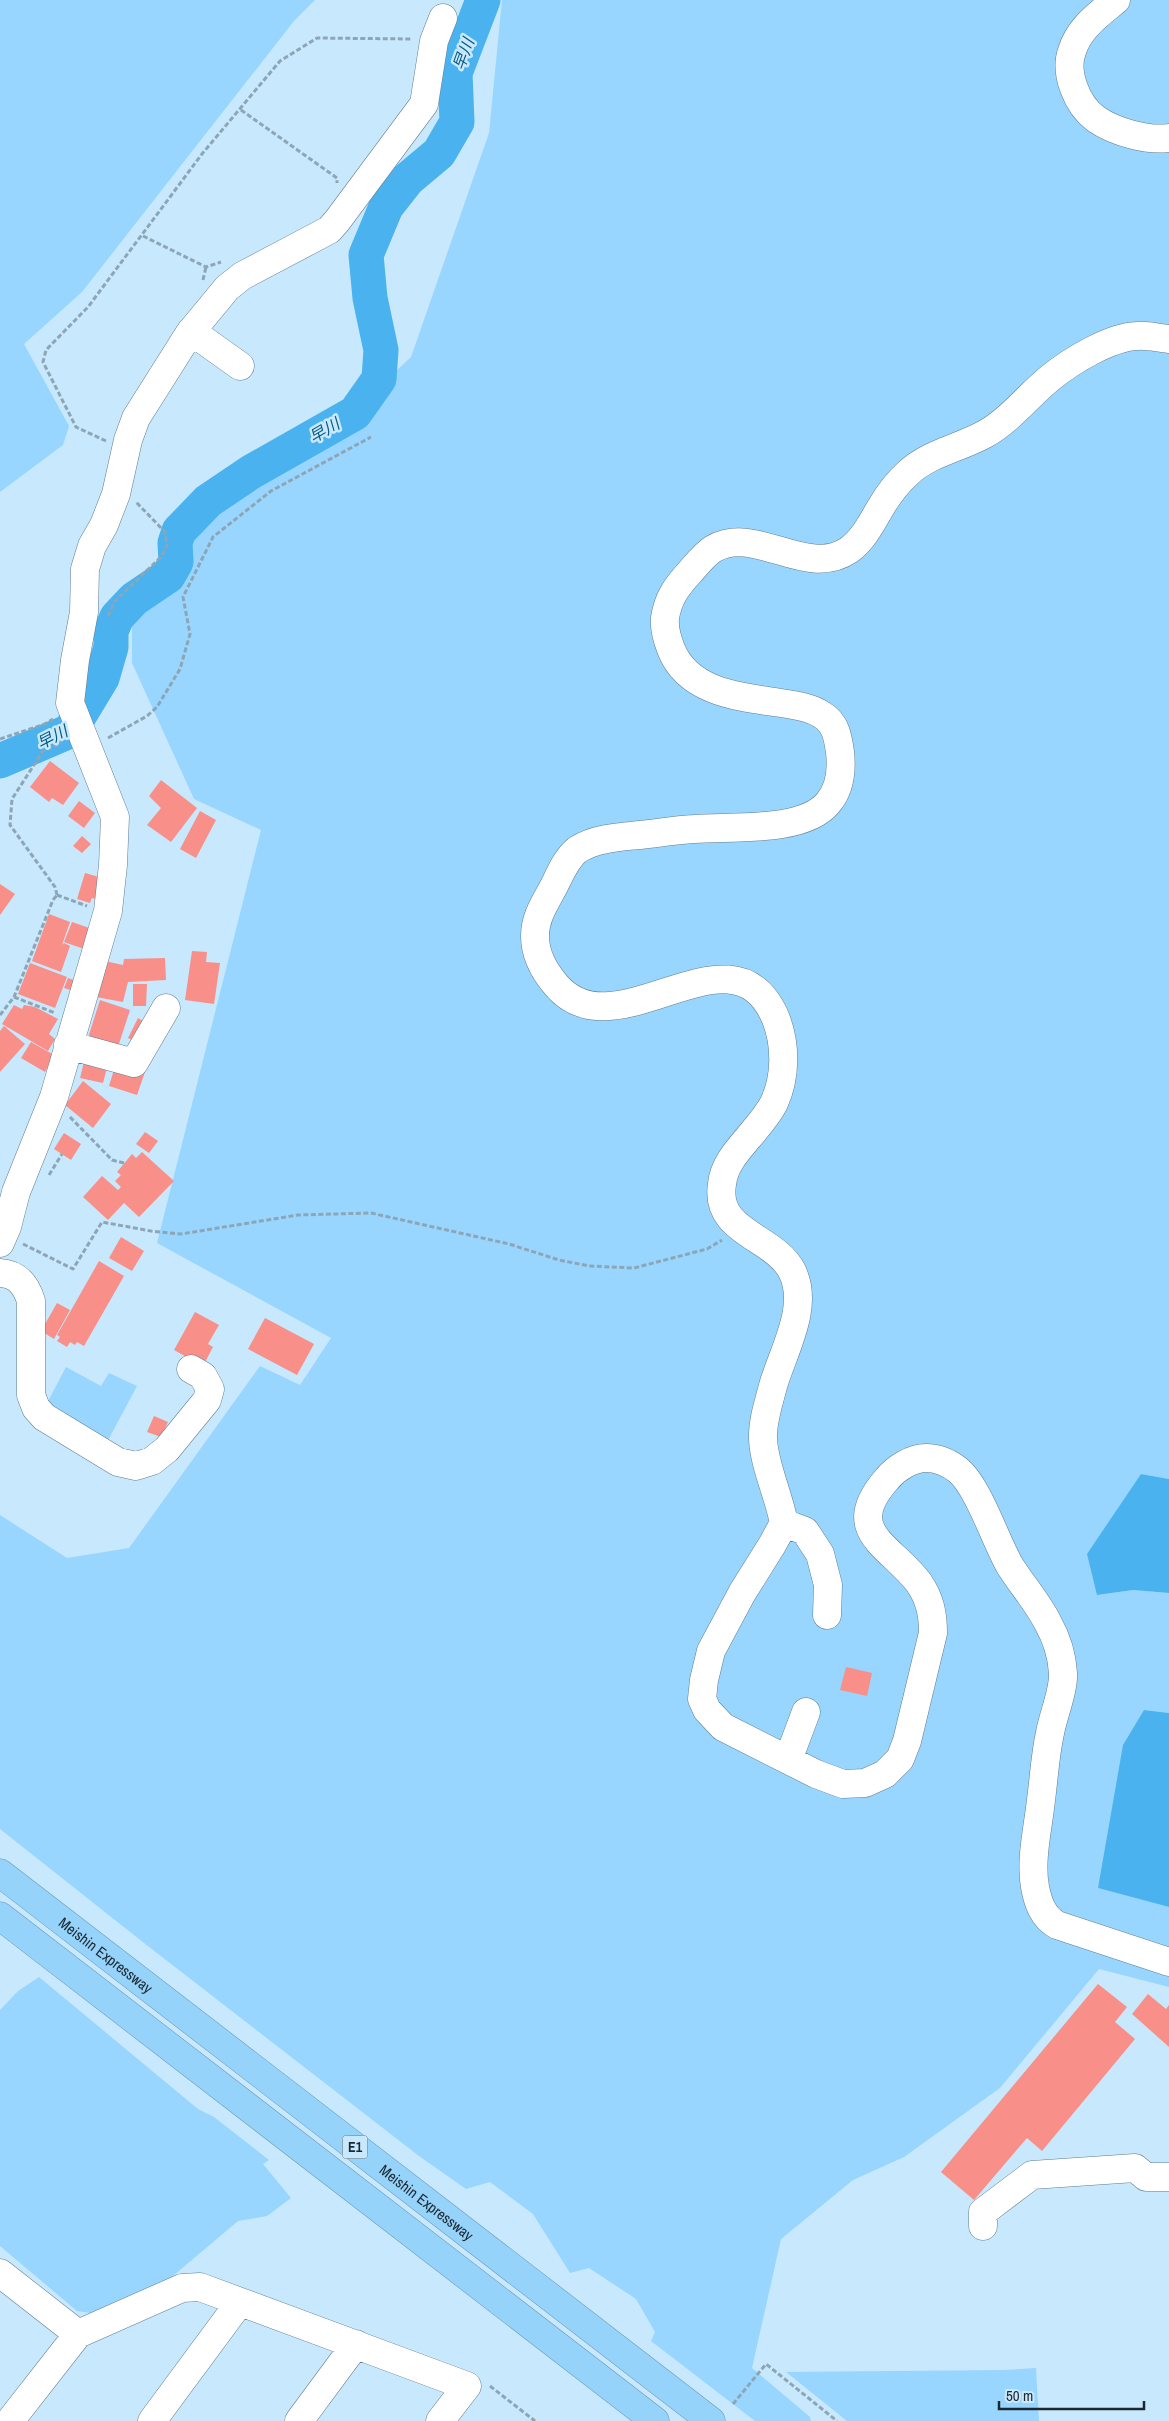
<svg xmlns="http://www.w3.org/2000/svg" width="1169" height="2421" viewBox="0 0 1169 2421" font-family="'Archivo Narrow','Noto Sans JP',sans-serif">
<rect width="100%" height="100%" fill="#c8e8fd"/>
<!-- green -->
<path fill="#98d6ff" d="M0,0h315l-21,21 -212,271 -58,52 45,82 -6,19 -63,47z
M502,0h667v1479l-28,-5 -44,121 36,-5 36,3v120l-25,-3 -46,178 71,19v80l-70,-18 -99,119 -96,69 -51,23 -72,59 -29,129 58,49 1,4h-56l-104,-80 4,-9 -19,-33 -47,-31 -19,5 -37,-59 -43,-32 -24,7 -47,-33 -275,-213 -144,-114v-314l67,43 62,-10 131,-182 40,19 31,-47 -174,-95 104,-413 -67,-31 -62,-136v-50l38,-80 80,-64 71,-28 90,-84 78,-224z
M66,1367l35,19 8,-13 28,13 -32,60 -61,-37z
M39,1977l159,132 16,8 55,43 -6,4 28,34 -24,18 -29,5 -71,60 -57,35 -33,-5 -77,-65v-236l18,-19z
M1036,2368l3,53h-192l-61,-49 218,-2z"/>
<!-- water -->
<path fill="#4ab2ee" d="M1141,1474l28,5v114l-36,-3 -36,5 -10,-41z
M1144,1710l25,3v194l-71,-19 25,-143z"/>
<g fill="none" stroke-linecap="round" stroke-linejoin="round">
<!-- river -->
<path stroke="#4ab2ee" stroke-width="35" d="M0,761l70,-30 32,-53 9,-31v-16l6,-14 17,-18 34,-23 8,-14 -1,-19 4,-12 29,-30 43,-29 104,-59 24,-34 2,-29 -11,-52 -4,-43 20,-48 22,-28 31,-26 18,-31 -2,-49 28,-73"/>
</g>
<!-- building -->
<path fill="#f88f89" d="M50,761l29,22 -16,22 -11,-7 -3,4 -19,-15z
M161,780l36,28 -26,34 -24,-17 14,-17 -12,-12z
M79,801l16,12 -11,15 -16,-12z
M200,811l16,9 -20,38 -16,-9z
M82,836l9,8 -9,9 -9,-7z
M85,873l21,6 -7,21 -7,-2 -2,5 -13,-4z
M0,884l15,10 -15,21z
M49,914l21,8 -8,23 2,-2 6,3 -9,26 -29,-11z
M72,922l23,8 -8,20 -23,-8z
M192,951l15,1 -1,10 14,1 -6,41 -29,-4z
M165,958l1,22 -38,2 -5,20 -27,-5 9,-36 18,4 1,-6z
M30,963l37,14 -12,31 -37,-14z
M68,978l14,5 -3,10 -15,-5z
M133,984h14l-1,22h-13z
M100,1000l30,10 -14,43 -30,-9z
M14,1005l8,4 2,-4 11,2 23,12 -9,15 6,5 -7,12 -46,-27z
M138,1018l13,8 -10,19 -13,-7z
M4,1026l21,18 -25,28v-41z
M31,1042l23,13 -9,17 -24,-14z
M86,1054l23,6 -6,23 -23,-5z
M116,1063l29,9 -8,23 -28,-9z
M83,1081l28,23 -18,24 -28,-23z
M145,1132l13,9 -9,12 -13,-9z
M64,1133l17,11 -10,16 -17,-11z
M142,1152l32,29 -35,36 -15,-14 -16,17 -25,-23 19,-21 16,14 3,-3 -6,-6 6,-6 -4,-3 15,-18 4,4z
M121,1237l23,14 -12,20 -23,-13z
M99,1261l25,15 -40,70 -7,-4 -2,3 -5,-3 -3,5 -10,-6 3,-4 -3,-2z
M57,1303l13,7 -16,29 -13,-8z
M195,1312l24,13 -11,19 5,3 -10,19 -29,-16z
M265,1318l49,26 -17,31 -49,-26z
M154,1416l14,6 -7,15 -14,-5z
M846,1667l26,6 -5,23 -27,-6z
M1098,1984l29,23 -12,15 20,17 -93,112 -15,-13 -53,62 -33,-28z
M1148,1994l18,15 3,-4v42l-37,-33z"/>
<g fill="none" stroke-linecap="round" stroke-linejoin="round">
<!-- minor casing -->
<g stroke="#617d90" stroke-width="29">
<path id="minor" d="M1116,0c-18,15 -37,28 -44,51 -8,22 5,54 24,68 19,13 51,22 73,19
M191,331l49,35
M1169,339c-11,-1 -22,-4 -32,-3 -27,1 -66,25 -87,42 -22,18 -40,42 -65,56 -25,14 -56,19 -77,39 -10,9 -20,22 -27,34 -9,15 -17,32 -32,43 -43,29 -94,-26 -136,-1 -8,5 -16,15 -23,23 -13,14 -22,26 -25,46 -1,11 2,21 6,31 17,44 70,48 110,54 13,2 30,4 41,12 14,8 16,23 18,37 2,18 0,37 -12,51 -25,30 -97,23 -134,26 -18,1 -36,4 -54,6 -20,2 -45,3 -63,15 -11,9 -17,24 -23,36 -9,17 -19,31 -19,50 0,19 9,35 21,49 60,72 177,-70 220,34 10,26 10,58 -2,84 -6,12 -17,24 -26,35 -11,13 -24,27 -26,46 -8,49 52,52 70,87 18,36 -9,80 -19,115 -4,16 -11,36 -10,53 1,26 16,57 21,84l-12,22 -30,48 -31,58 -7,29 -2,19 5,11 16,17 93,47 27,10 22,-1 20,-9 15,-15 7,-18 26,-108c0,-19 -3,-34 -14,-50 -27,-37 -79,-51 -32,-104 9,-11 25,-21 39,-21 12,0 23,5 32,12 20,16 38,72 52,96 12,19 28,37 38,57 9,16 14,33 15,50 1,17 -10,43 -13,60 -5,22 -6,45 -9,67 -3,28 -11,60 -6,87 3,16 8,30 22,38l112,37
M68,1045l66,18 32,-55
M0,1243l7,-16 9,-35 38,-95 54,-186 5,-46 2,-48 -45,-114 5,-43 9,-48 1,-43 7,-23 12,-21 12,-31 12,-54 8,-22 53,-84 38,-46 15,-12 87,-46 8,-9 87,-117 10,-63 9,-23
M0,1273c18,1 26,12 31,28v94l5,13 8,9 74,45 18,4 16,-5 15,-12 40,-49 3,-11 -7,-13 -12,-7
M784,1523l21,8 15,23 8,31 -1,30
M788,1760l18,-48
M983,2226v-14l49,-37 103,-7 11,9h23
M0,2273l78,61
M10,2421l68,-87 104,-46 18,-1 267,99 -27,35
M152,2421l88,-119
M299,2421l57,-77"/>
</g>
<!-- highway casing -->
<g stroke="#6b97b4" stroke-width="29">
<g id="highway">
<path id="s1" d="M0,1873l711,548"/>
<path d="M0,1916l655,505"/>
</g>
</g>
<!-- path -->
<path stroke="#8da6b6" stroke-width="3" stroke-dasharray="5 2.5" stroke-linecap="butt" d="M241,110l96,68v5
M143,236l63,31 15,-5
M203,280l3,-13
M106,441l-30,-14 -33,-65 3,-12 42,-43 114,-153 78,-93 37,-23 94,1
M108,616l7,-15 47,-45 5,-11 -2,-13 -29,-30
M108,738l39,-22 10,-9 23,-38 10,-35 -7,-37 30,-60 58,-46 100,-54
M0,739l45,-15 8,-5
M57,895l-2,-8 -45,-62 2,-26 31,-48 19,-8
M57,895l30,11
M14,997l41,16
M0,1015l14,-18 39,-97 4,-5
M70,1117l42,43 12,3
M49,1175l13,-21
M23,1244l50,25 29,-47 49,9 30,3 117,-19 73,-2 138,31 50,16 30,6 45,2 73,-19 15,-9
M490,2386l45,35
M733,2404l33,-40 71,57"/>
<!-- minor -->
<use href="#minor" stroke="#fff" stroke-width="28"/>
<!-- highway -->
<use href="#highway" stroke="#95d3fb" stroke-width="28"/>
</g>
<g text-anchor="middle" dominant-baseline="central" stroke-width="5" stroke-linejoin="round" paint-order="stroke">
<!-- shield labels -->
<rect fill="#c8e8fd" stroke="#50626e" stroke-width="1" x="342.5" y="2135.5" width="25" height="23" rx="4"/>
<g font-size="14" font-weight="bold" fill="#1c2830">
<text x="355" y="2147">E1</text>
</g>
<!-- street labels -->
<g font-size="15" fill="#1c2830" stroke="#c8e8fd">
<text stroke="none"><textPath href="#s1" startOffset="134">Meishin Expressway</textPath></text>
<text stroke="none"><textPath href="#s1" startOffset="539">Meishin Expressway</textPath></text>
</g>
<!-- water labels -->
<g font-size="16" font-style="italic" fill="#065a81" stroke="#c8e8fd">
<text transform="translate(463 54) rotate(-70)">早川</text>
<text transform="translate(324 430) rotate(-30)">早川</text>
<text transform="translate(52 737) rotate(-27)">早川</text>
</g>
</g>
<!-- scale -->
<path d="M999 2401v8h145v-8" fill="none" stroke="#1c2830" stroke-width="2.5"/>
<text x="1006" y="2401" font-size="15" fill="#1c2830" stroke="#c8e8fd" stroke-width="4" paint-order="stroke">50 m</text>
</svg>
